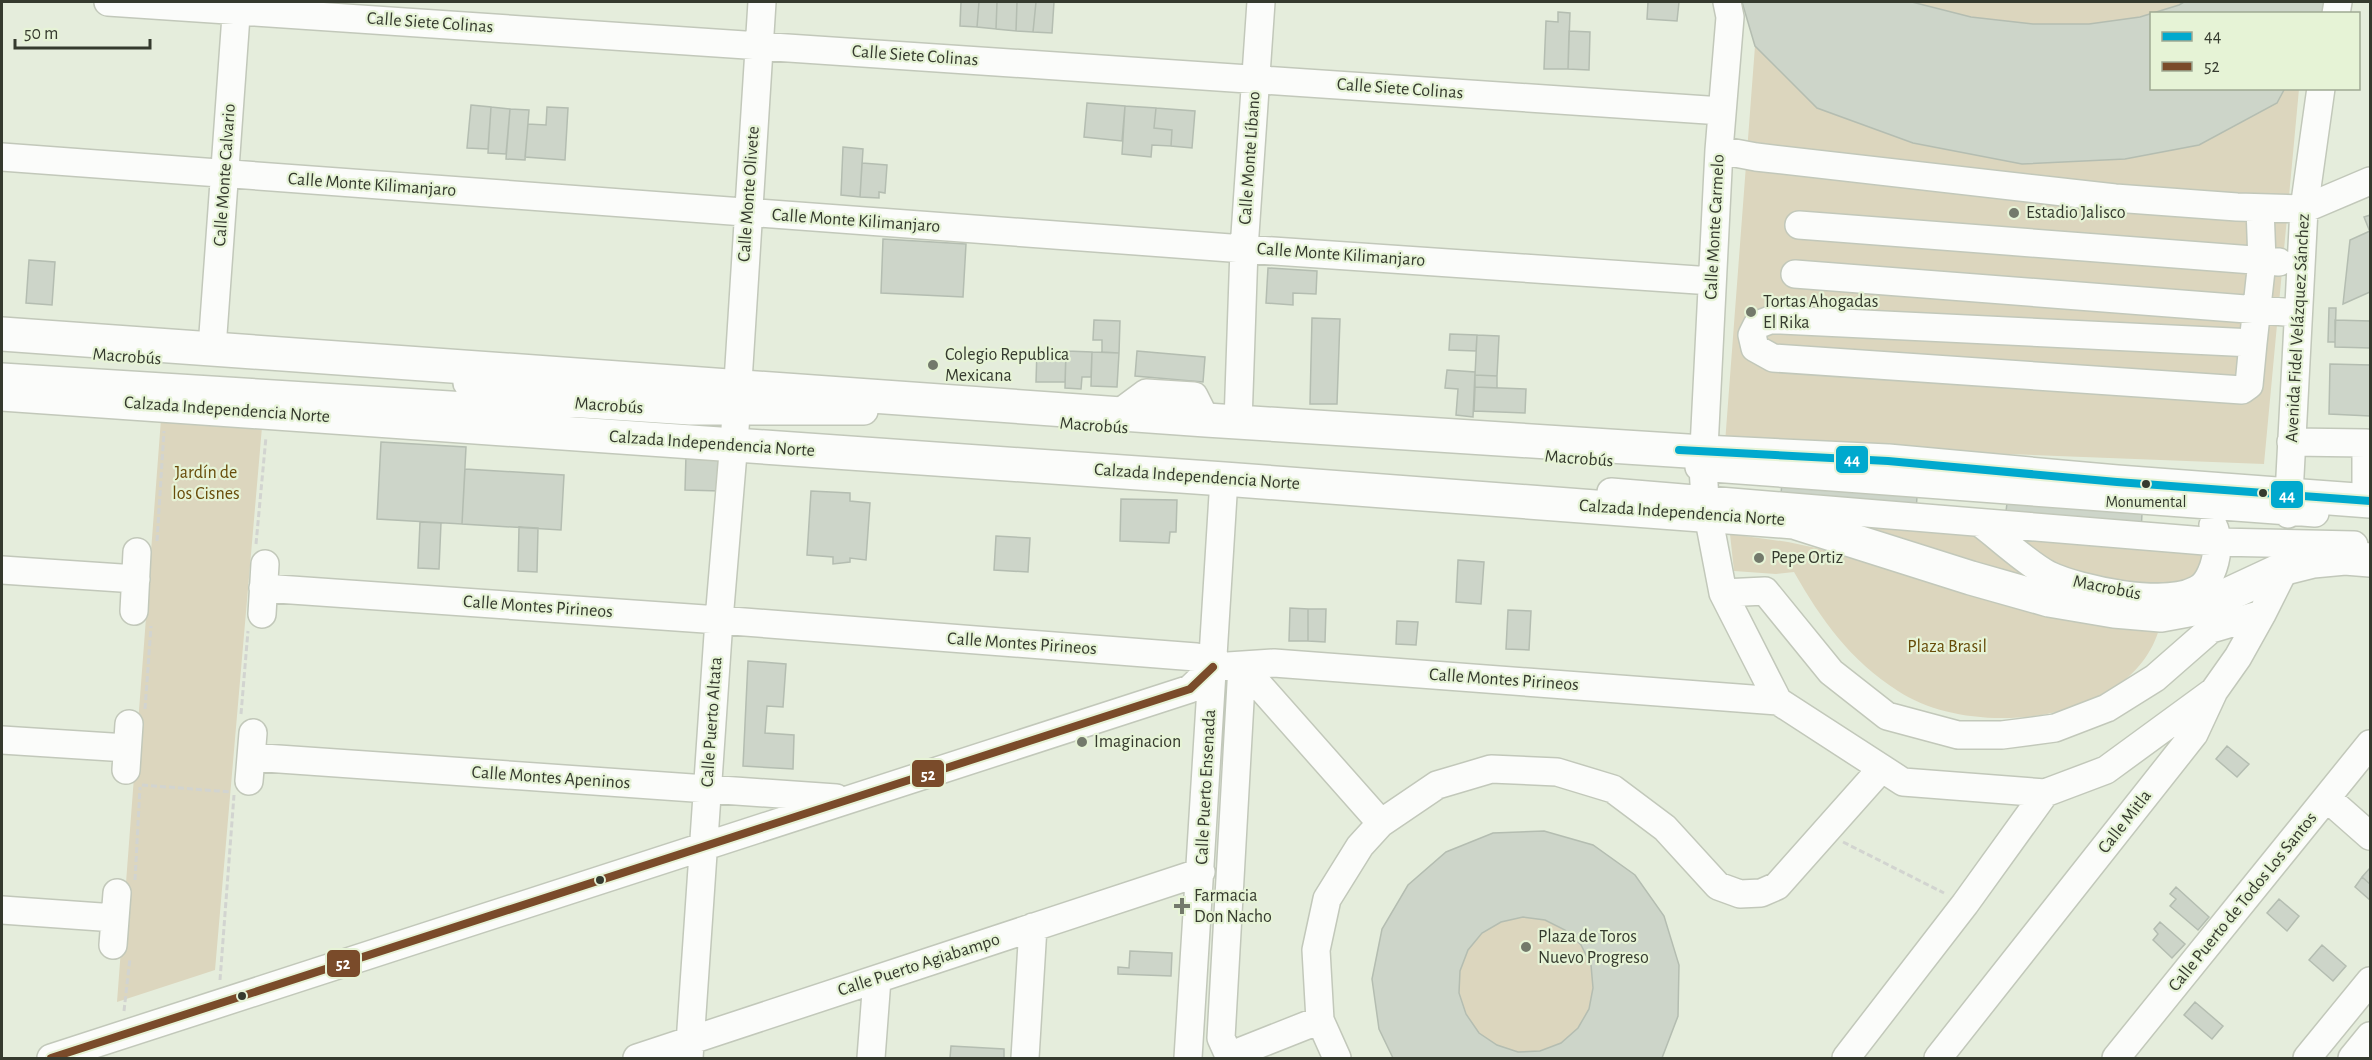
<svg xmlns="http://www.w3.org/2000/svg" width="2372" height="1060" viewBox="0 0 2372 1060" font-family="'Alegreya Sans',sans-serif">
<rect width="100%" height="100%" fill="#e5eddc"/>
<!-- green -->
<path fill="#dcd6be" d="M1742,2h585l-2,11 -173,1v74l147,1 -35,375 -539,-21 30,-397z
M161,419l101,8 -47,543 -98,32z
M1817,518l154,10 67,59z
M1730,534l58,8 47,10 252,72 39,5 34,-3c-26,99 -188,114 -262,65 -48,-31 -76,-70 -104,-119l-18,2 -42,-3z
M2017,536l190,13 -11,29 -20,9h-32l-86,-16z
M1544,831l49,14 42,30 29,41 15,49 -1,51 -16,42h-269l-14,-29 -7,-50 10,-50 26,-44 38,-33 47,-19z"/>
<!-- building -->
<path fill="#cdd5c9" stroke="#b4bdb1" stroke-width="1.5" fill-rule="evenodd" d="M961,2h18l-2,25 -17,-1z
M979,2h18l-1,27 -19,-2z
M997,2h20l-1,29 -20,-2z
M1017,2h19l-3,30 -17,-1z
M1036,2h18l-2,31 -19,-1z
M1648,2h31l-2,19 -30,-2z
M1742,2h170l59,15 62,7h56l51,-7 39,-12 5,-3h143l-2,12h-173v74h133l-8,15 -78,42 -74,14 -103,5 -109,-21 -96,-35 -62,-62z
M1558,12l12,1 -2,56h-24l2,-48 12,1z
M1569,31l21,1 -1,38 -21,-1z
M1087,103l38,3 -3,35 -38,-4z
M471,105l20,2 -3,42 -21,-1z
M1125,106l31,2 -2,20 18,2 -1,16 -19,-1 -1,12 -29,-3z
M491,107l19,2 -4,45 -18,-1z
M547,107l21,1 -3,52 -40,-3 3,-33 18,1z
M1156,108l39,3 -3,37 -21,-2 1,-16 -18,-2z
M510,109l19,1 -4,50 -19,-1z
M843,147l20,2 -3,48 -19,-2z
M862,163l25,2 -2,28 -6,-1v6l-19,-1z
M2370,215v17l-6,-15z
M2370,231v61l-27,12 7,-64z
M883,239l83,5 -3,53 -82,-4z
M29,260l26,2 -3,43 -26,-2z
M1268,268l49,3 -1,23 -23,-1v12l-27,-2z
M2329,308h7l-1,34h-7z
M1312,318l28,1 -3,85h-27z
M1094,320l26,1 -1,32 -17,-1v-12h-9z
M2335,320l35,1v27l-35,-1z
M1450,334l27,1 -1,16 -27,-1z
M1477,335l22,1 -2,40 -22,-1z
M1037,350l29,1 -1,31h-29z
M1066,351l26,1 -1,25h-9l-1,12 -16,-1z
M1137,351l68,6 -2,25 -68,-6z
M1092,352l27,1 -2,34 -26,-1z
M2330,364l40,1v51l-41,-2z
M1447,370l28,2 -2,45 -17,-2 2,-26 -13,-1z
M1475,375l22,1v12l-22,-1z
M1475,387l51,2 -1,24 -51,-2z
M381,442l85,5 -4,77 -85,-5z
M686,455l35,1 -1,35 -35,-1z
M465,469l99,6 -3,55 -99,-6z
M1782,484l135,12 -1,17 -136,-11z
M811,491l39,2v8l20,2 -4,57 -16,-2v4l-17,2v-7l-26,-2z
M1121,499l56,1 -1,32h-6l-1,11 -49,-2z
M2007,503l135,11 -1,17 -136,-11z
M420,522l21,1 -2,46 -21,-1z
M519,527l19,1 -1,44 -19,-1z
M996,536l34,2 -2,34 -34,-2z
M1458,560l26,2 -3,42 -25,-2z
M1290,608l18,1v32h-19z
M1308,609h18l-1,33 -17,-1z
M1508,610l23,1 -2,39 -23,-1z
M1397,621l21,1 -2,23 -20,-1z
M748,661l38,3 -3,43 -16,-1 -2,27 29,2 -1,34 -50,-3z
M2227,746l22,18 -12,13 -21,-18z
M1544,831l49,14 42,30 29,41 15,49 -1,51 -16,42h-269l-14,-29 -7,-50 10,-50 26,-44 38,-33 47,-19zM1523,917l22,3 20,10 16,15 10,20 2,23 -4,21 -11,19 -17,15 -21,8 -22,1 -21,-7 -18,-12 -13,-19 -7,-21 1,-22 8,-21 14,-17 19,-11z
M2370,868v16l-8,-7z
M2362,877l8,7v16l-15,-13z
M2176,887l33,30 -11,13 -28,-24 6,-7 -6,-5z
M2279,899l20,17 -12,15 -20,-18z
M2160,922l25,22 -13,14 -19,-18 5,-6 -4,-5z
M2322,945l24,21 -13,15 -24,-21z
M1130,951l42,2 -1,23 -53,-2v-7l11,1z
M2195,1002l28,24 -11,13 -28,-24z
M951,1046l53,3v9h-54z"/>
<g fill="none" stroke-linecap="round" stroke-linejoin="round">
<!-- minor casing -->
<g stroke="#c2c8ba" stroke-width="30">
<path id="minor" d="M108,2l1614,109
M1727,2l3,15 -11,133 -16,318 2,31 18,94 55,108 125,81 142,11 61,-23 108,-79
M2336,14l2,-12
M1719,150l37,7 359,41 122,9 67,2 66,-28
M2,157l1242,92 468,32
M1799,225l480,37
M1795,274l503,39
M2253,343l-4,42 -7,5 -469,-32 -18,-10 -3,-13 5,-10 13,-5h11l472,23 9,-82 -2,-53
M212,348l25,-346
M2,377l496,31 54,14
M467,383l33,3 53,16 137,9h174
M1119,413l27,-20 48,3 12,24
M1238,422l6,-173 17,-247
M2291,442l75,1v58
M1699,467l616,46
M1611,492l606,50 137,3
M2288,514l16,-305 17,-121
M1980,523c19,14 49,42 69,52 32,15 115,32 147,15 7,-3 12,-10 15,-17 6,-13 9,-34 2,-48
M2,570l134,9
M263,588l456,32 477,37 17,10 61,-4 504,38
M1723,593l42,-2 66,81 56,44 71,19h44l53,-7 52,-20 48,-30 56,-49 51,-15
M134,611l3,-59
M262,614l3,-50
M1242,666l139,157
M2,740l125,8
M251,757l585,41
M126,770l3,-46
M249,781l4,-48
M2328,799l42,37
M2,910l113,8
M113,945l4,-52
M1229,1056l91,-36
M51,1058l1139,-369 23,-22
M637,1058l564,-186
M689,1058l30,-438 16,-191 27,-427
M871,1058l6,-79
M1025,1058l8,-131
M1188,1058l36,-579
M1230,1058l-9,-20 21,-372
M1337,1058l-17,-38 -4,-70 11,-51 33,-53 21,-23 56,-38 54,-16 66,3 56,17 52,39 53,58 22,8 21,-1 16,-7 104,-117
M1846,1058l119,-154 80,-111
M1938,1058l256,-324 20,-43 24,-34 24,-43 23,-46 1,-10
M2116,1058l254,-314
M2307,1058l63,-77
M2352,1058l18,-22"/>
</g>
<!-- major casing -->
<g stroke="#c2c8ba" stroke-width="36">
<path id="major" d="M2,334l1204,86 497,32 185,9 229,21 253,19
M2,394l1222,85 570,43 177,56 78,22 65,11 47,4 38,-7 86,-40 28,-7 32,-3 25,2"/>
</g>
<!-- path -->
<path stroke="#d2d4d0" stroke-width="3" stroke-dasharray="6 3" stroke-linecap="butt" d="M157,541l7,-110
M256,544l10,-107
M145,709l6,-83
M241,714l7,-83
M142,785l89,7
M1843,842l101,51
M135,880l5,-93
M220,980l14,-185
M124,1011l6,-53"/>
<!-- minor -->
<use href="#minor" stroke="#fbfcfa" stroke-width="27"/>
<!-- major -->
<use href="#major" stroke="#fbfcfa" stroke-width="33"/>
<!-- bus-1 casing -->
<g stroke="#e6f3d6" stroke-width="12">
<path id="bus-1" d="M1679,450l209,11 229,21 253,19"/>
</g>
<!-- bus-2 casing -->
<g stroke="#e6f3d6" stroke-width="12">
<path id="bus-2" d="M51,1058l1139,-369 23,-22"/>
</g>
<!-- bus-1 -->
<use href="#bus-1" stroke="#00a9ce" stroke-width="8"/>
<!-- bus-2 -->
<use href="#bus-2" stroke="#7a4b2a" stroke-width="8"/>
</g>
<!-- markers -->
<g fill="#73796b" stroke="#e6f3d6" stroke-width="2">
<circle cx="2014" cy="213" r="6"/>
<circle cx="1751" cy="312" r="6"/>
<circle cx="933" cy="365" r="6"/>
<circle cx="1759" cy="558" r="6"/>
<circle cx="1082" cy="742" r="6"/>
<path d="M1179 897h6v6h6v6h-6v6h-6v-6h-6v-6h6z"/>
<circle cx="1526" cy="947" r="6"/>
</g>
<g fill="#353a2e" stroke="#e6f3d6" stroke-width="2">
<circle cx="2146" cy="484" r="5"/>
<circle cx="2263" cy="493" r="5"/>
<circle cx="600" cy="880" r="5"/>
<circle cx="242" cy="996" r="5"/>
</g>
<g text-anchor="middle" dominant-baseline="central" stroke-width="4.5" stroke-linejoin="round" paint-order="stroke">
<!-- bus labels -->
<g font-size="16" fill="#353a2e" stroke="#e6f3d6">
<text x="2146" y="502">Monumental</text>
</g>
<!-- street labels -->
<g font-size="18" fill="#353a2e" stroke="#e6f3d6">
<text transform="translate(430 23) rotate(4)">Calle Siete Colinas</text>
<text transform="translate(915 56) rotate(4)">Calle Siete Colinas</text>
<text transform="translate(1400 89) rotate(4)">Calle Siete Colinas</text>
<text transform="translate(1250 158) rotate(-86)">Calle Monte Líbano</text>
<text transform="translate(225 175) rotate(-86)">Calle Monte Calvario</text>
<text transform="translate(372 185) rotate(4)">Calle Monte Kilimanjaro</text>
<text transform="translate(749 194) rotate(-86)">Calle Monte Olivete</text>
<text transform="translate(856 221) rotate(4)">Calle Monte Kilimanjaro</text>
<text transform="translate(1715 227) rotate(-87)">Calle Monte Carmelo</text>
<text transform="translate(1341 255) rotate(4)">Calle Monte Kilimanjaro</text>
<text transform="translate(2298 328) rotate(-87)">Avenida Fidel Velázquez Sánchez</text>
<text transform="translate(127 357) rotate(4)">Macrobús</text>
<text transform="translate(609 406) rotate(4)">Macrobús</text>
<text transform="translate(227 410) rotate(4)">Calzada Independencia Norte</text>
<text transform="translate(1094 426) rotate(4)">Macrobús</text>
<text transform="translate(712 444) rotate(4)">Calzada Independencia Norte</text>
<text transform="translate(1579 459) rotate(4)">Macrobús</text>
<text transform="translate(1197 477) rotate(4)">Calzada Independencia Norte</text>
<text transform="translate(1682 513) rotate(4)">Calzada Independencia Norte</text>
<text transform="translate(2107 588) rotate(11)">Macrobús</text>
<text transform="translate(538 607) rotate(4)">Calle Montes Pirineos</text>
<text transform="translate(1022 644) rotate(4)">Calle Montes Pirineos</text>
<text transform="translate(1504 680) rotate(4)">Calle Montes Pirineos</text>
<text transform="translate(712 722) rotate(-86)">Calle Puerto Altata</text>
<text transform="translate(551 778) rotate(4)">Calle Montes Apeninos</text>
<text transform="translate(1206 787) rotate(-87)">Calle Puerto Ensenada</text>
<text transform="translate(2125 822) rotate(-52)">Calle Mitla</text>
<text transform="translate(2243 902) rotate(-51)">Calle Puerto de Todos Los Santos</text>
<text transform="translate(919 965) rotate(-18)">Calle Puerto Agiabampo</text>
</g>
<!-- poi labels -->
<g font-size="18" fill="#353a2e" stroke="#e6f3d6" text-anchor="start">
<text x="2026" y="213">Estadio Jalisco</text>
<text x="1763" y="302">Tortas Ahogadas<tspan x="1763" dy="21">El Rika</tspan></text>
<text x="945" y="355">Colegio Republica<tspan x="945" dy="21">Mexicana</tspan></text>
<text x="1771" y="558">Pepe Ortiz</text>
<text x="1094" y="742">Imaginacion</text>
<text x="1194" y="896">Farmacia<tspan x="1194" dy="21">Don Nacho</tspan></text>
<text x="1538" y="937">Plaza de Toros<tspan x="1538" dy="21">Nuevo Progreso</tspan></text>
</g>
<!-- park labels -->
<g font-size="18" fill="#684c0a" stroke="#e6f3d6">
<text x="206" y="473">Jardín de<tspan x="206" dy="21">los Cisnes</tspan></text>
<text x="1947" y="647">Plaza Brasil</text>
</g>
</g>
<g stroke="#e6f3d6" stroke-width="2">
<rect x="1835" y="445" width="34" height="29" rx="6" fill="#00a9ce"/>
<rect x="2270" y="480" width="34" height="29" rx="6" fill="#00a9ce"/>
<rect x="911" y="759" width="34" height="29" rx="6" fill="#7a4b2a"/>
<rect x="326" y="949" width="35" height="29" rx="6" fill="#7a4b2a"/>
</g>
<g font-size="16" text-anchor="middle" font-weight="bold" fill="#fff">
<text x="1852" y="465">44</text>
<text x="2287" y="501">44</text>
<text x="928" y="780">52</text>
<text x="343" y="969">52</text>
</g>
<!-- border -->
<rect width="2372" height="1060" fill="none" stroke="#353a2e" stroke-width="6"/>
<!-- legend -->
<rect x="2150" y="12" width="210" height="78" fill="#e6f3d6" stroke="#9fa993" stroke-width="1.5"/>
<rect x="2162" y="32" width="30" height="9" fill="#00a9ce" stroke="#9fa993" stroke-width="1.5"/>
<text x="2204" y="42" font-size="18" fill="#353a2e">44</text>
<rect x="2162" y="62" width="30" height="9" fill="#7a4b2a" stroke="#9fa993" stroke-width="1.5"/>
<text x="2204" y="72" font-size="18" fill="#353a2e">52</text>
<!-- scale -->
<path d="M15 39v9h135v-9" fill="none" stroke="#353a2e" stroke-width="3"/>
<text x="24" y="39" font-size="18" fill="#353a2e" stroke="#e6f3d6" stroke-width="4.5" paint-order="stroke">50 m</text>
</svg>
